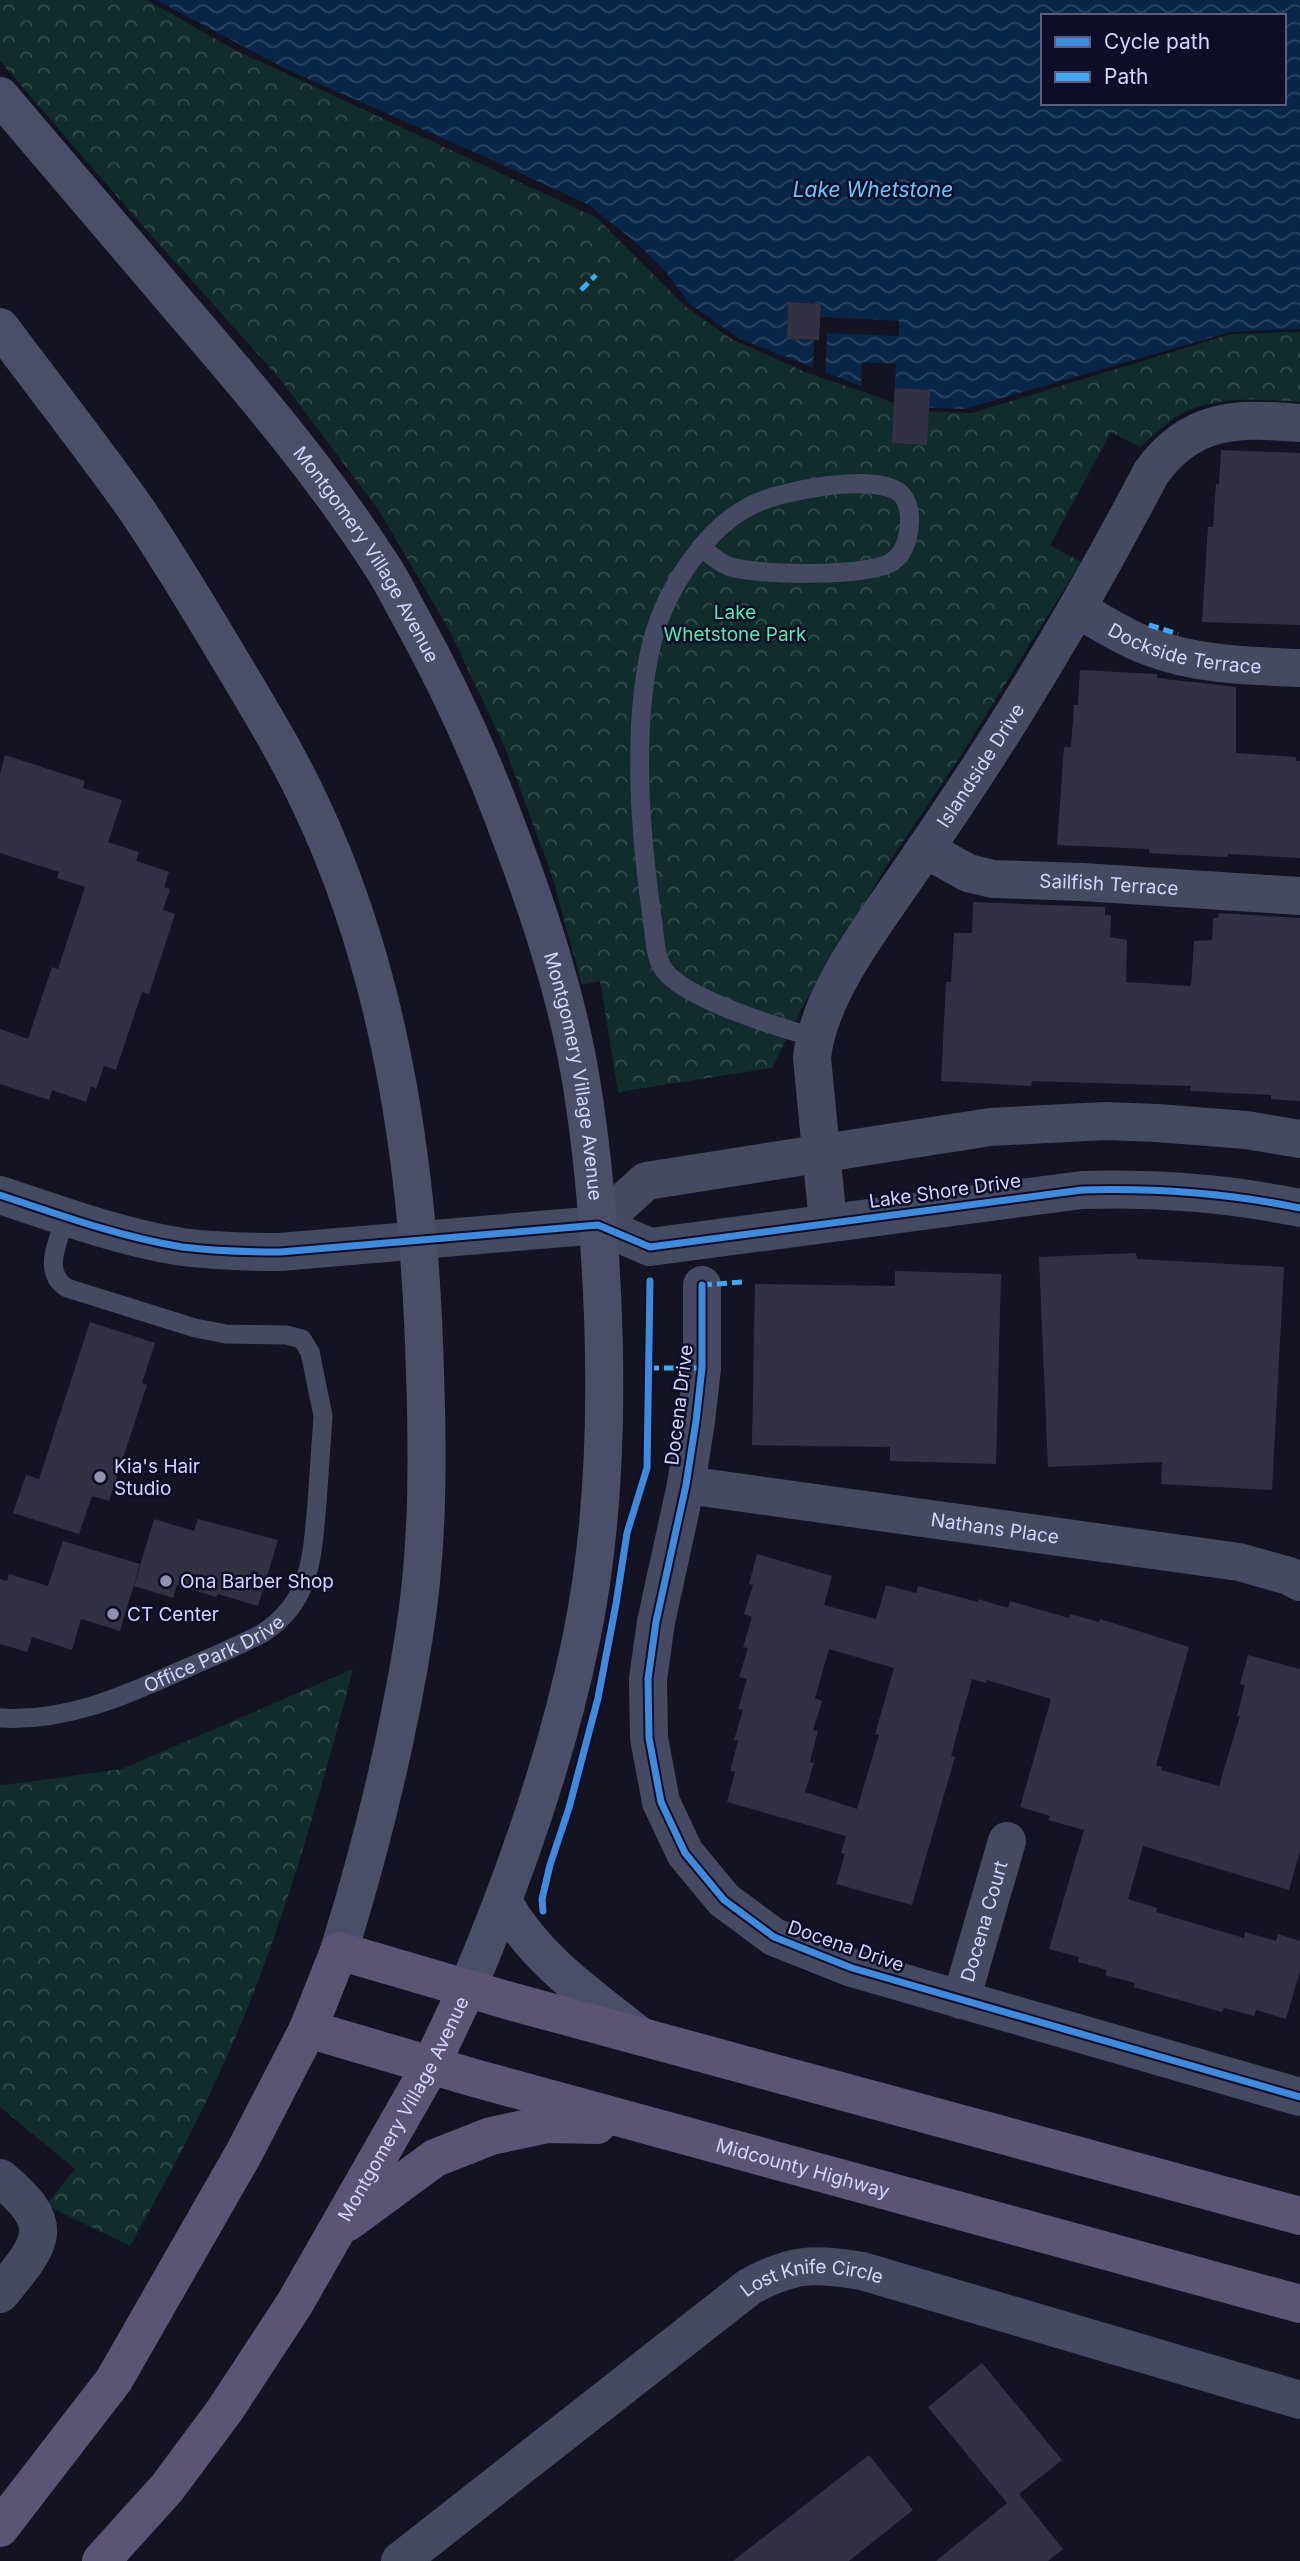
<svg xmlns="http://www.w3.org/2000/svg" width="1300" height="2561" viewBox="0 0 1300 2561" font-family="Inter,sans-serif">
<defs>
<pattern id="forest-crowns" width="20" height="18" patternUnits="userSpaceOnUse" patternTransform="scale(1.75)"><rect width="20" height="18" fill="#102d2b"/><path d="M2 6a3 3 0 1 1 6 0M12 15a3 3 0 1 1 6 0" fill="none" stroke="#324b4b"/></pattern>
<pattern id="water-waves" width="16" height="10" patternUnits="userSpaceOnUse" patternTransform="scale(1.75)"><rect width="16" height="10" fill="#082748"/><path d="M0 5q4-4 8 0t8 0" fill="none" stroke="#2b4563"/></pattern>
</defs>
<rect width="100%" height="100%" fill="#141321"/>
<!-- forest -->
<path fill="url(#forest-crowns)" d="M0,0h147l88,50 362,168 89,89 44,31 75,34 115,39 52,2 259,-79 69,-2v70c-44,-3 -93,-8 -131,20 -10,8 -19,17 -29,25l-29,-15 -61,113 31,17 -121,195 -71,105 -84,140 -33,66 -154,24 -18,-111 -18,4 -30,-109 -48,-131 -56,-117 -68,-116 -99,-132 -147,-164 -134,-155z
M353,1669c-25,96 -51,191 -85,285 -36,102 -85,198 -138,292l-84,-41 29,-36 -75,-62v-323l5,1 117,-16z"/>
<!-- water -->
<path fill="url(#water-waves)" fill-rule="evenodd" d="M156,0h1144v329l-69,3 -267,77 -49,-2 -175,-68 -50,-35 -24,-32 -28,-28 -49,-39 -90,-42 -213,-94zM1043,16h241v87h-241z"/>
<!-- pier -->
<path fill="#141321" d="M788,302l33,2v13l78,4v15l-72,-3 -2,43 -12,-5 1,-31 -27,-1z
M862,362l34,2 -2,39 -33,-13z"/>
<!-- building -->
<path fill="#323143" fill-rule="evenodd" d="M788,302l33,2 -2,36 -32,-1z
M895,388l35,2 -3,55 -35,-2z
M1221,450l79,3v172l-98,-3 6,-95h5l3,-43h3z
M1080,670l77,4v4l79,9v66l60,4v4h4v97l-72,-4 -1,3 -43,-2 -35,-2v-4l-92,-4 7,-98h7l3,-42h4z
M5,755l80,26 -2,7 39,12 -14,42 31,10 -3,9 33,11 -5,15 6,2 -7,21 12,4 -26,80 -7,-2 -26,78 -12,-4 -8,23 -5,-3 -5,16 -34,-12 -3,10 -49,-16v-55l28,10 24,-72 6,2 27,-82 -28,-9 2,-6 -59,-19v-79z
M973,902l132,5v8h6l-1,22 17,3 -1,42 65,4 3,-45 18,-1 1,-22h5l1,-5 81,5v183l-29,-2v-4l-81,-4 1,-5 -159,-5 -1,5 -90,-5 5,-99h5l3,-49h18z
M1136,1253l1,6 147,8 -12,223 -111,-6 1,-22 -114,5 -9,-210z
M895,1271l106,3 -5,190 -106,-3v-14l-138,-2 3,-161 140,2z
M90,1322l65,21 -13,40 5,2 -38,116 -17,-5 -13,38 -66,-21 13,-38 13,4z
M154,1519l40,12 4,-12 80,21 -20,66 -40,-12 -2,3 -39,-12 -4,13 -39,-12z
M63,1541l77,23 -20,67 -39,-12 -9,31 -40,-13 -5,15 -27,-8v-65l7,2 2,-7 39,12z
M757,1554l75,22 -8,29 52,14 10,-34 30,8 2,-7 60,16v-3l30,9 2,-7 59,17 1,-4 29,8 1,-3 89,28 -33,118 6,2 -1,3 58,16 21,-70h-3l8,-31 -5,-1 8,-29 52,14v182l-11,39 -146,-44 -15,53 29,9 -1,4 88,26 1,-6 31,9 2,-7 22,7v30l-14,48 -30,-9 -2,6 -30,-8 -2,4 -57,-16 -31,-9 1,-4 -30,-8 2,-5 -29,-8 1,-5 -30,-8 35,-119 -36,-10 2,-4 -30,-9 31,-108 -64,-19 -1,3 -14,-4 -21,77 4,1 -43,148 -76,-21 9,-30 -4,-1 5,-17 -119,-34 8,-30 -5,-1 8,-30 -4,-1 9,-30 -5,-1 9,-30 -8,-2 9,-29 -5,-1 9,-30 -8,-3 9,-29 -4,-1zM829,1649l65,19 -19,66 4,1 -22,74 -52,-17 9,-29 -4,-1 8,-31 -5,-1 9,-29 -7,-3z
M982,2363l80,97 -43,34 44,55 -15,12h-112l71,-58 -79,-96z
M869,2455l44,55 -64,51h-116z"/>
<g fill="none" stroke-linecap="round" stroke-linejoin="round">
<!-- lane -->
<g stroke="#464962" stroke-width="19">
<path d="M701,547c9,7 17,15 27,19 27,10 140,11 164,-4 15,-10 19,-33 17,-50 -1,-7 -3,-14 -9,-19 -27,-21 -122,-2 -150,13 -23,12 -42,31 -57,52 -18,24 -33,54 -41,84 -20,82 -12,191 0,275 3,17 2,39 12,53 21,29 116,58 150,67"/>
<path id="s1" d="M0,1718c65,4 122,-21 180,-47 27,-12 56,-24 83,-38 49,-32 49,-77 54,-130 2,-29 4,-58 6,-87l-13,-64 -8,-13 -16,-4 -60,-1 -31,-6 -128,-40c-26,-16 -8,-49 -1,-71"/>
</g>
<!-- street -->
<g stroke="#464962" stroke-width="38">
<path id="s2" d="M1077,609c24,13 47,29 73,38 46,18 100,19 150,21"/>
<path id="s3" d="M925,849l43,24 25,6 89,3 218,14"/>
<path d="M0,1195c60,20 120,42 182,52 33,4 65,5 98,5l318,-27 52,22 432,-57c75,-2 145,3 218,18"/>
<path id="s4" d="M828,1223l-16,-165c6,-62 59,-130 94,-181 33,-48 66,-97 97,-146 53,-84 102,-170 148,-258 40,-56 86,-55 149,-50"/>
<path d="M598,1225l48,-44 344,-54 115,-6 52,2 89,7 54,9"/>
<path d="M702,1285v83l-6,53 -10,64 -30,137 -8,57 1,59 12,64 24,51 39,47 50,37 78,31 448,129"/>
<path id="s5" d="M686,1485l553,77 50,14 11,6"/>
<path id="s6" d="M961,2000l46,-159"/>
<path d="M0,2178c59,48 42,65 0,116"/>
<path id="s7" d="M400,2561l349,-274c43,-24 65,-24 113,-16l438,129"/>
</g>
<!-- secondary -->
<g stroke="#4b4e68" stroke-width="38">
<path id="s8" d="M0,96c61,72 123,144 184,216 68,79 137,160 194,248 12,17 21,36 31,54 36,65 67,131 93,200 34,88 65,179 80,272 12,76 18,153 21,230 4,108 0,218 -22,324 -25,121 -66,236 -114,349"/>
<path d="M0,327c45,60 92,120 136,182 36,53 69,109 102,164 25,42 51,85 72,130 84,177 110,377 115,571 3,87 3,176 -11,262 -17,107 -43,212 -75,315"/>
<path d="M504,1903c32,57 86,93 136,133"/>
</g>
<!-- primary -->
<g stroke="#5b5474" stroke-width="38">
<path id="s9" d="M308,2029l163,48 829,227"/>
<path d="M348,2222l87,-64 56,-22 57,-12 49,1"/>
<path d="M0,2528l114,-148 130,-227 64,-124 31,-78 171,50 790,215"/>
<path id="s10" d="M101,2561l66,-73 58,-78 70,-107 136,-238 36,-76"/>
</g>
<!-- quiet -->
<path stroke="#3fa9f5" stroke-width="5" stroke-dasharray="10 5" stroke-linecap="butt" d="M581,290l15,-15
M1149,625l29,9
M702,1285l41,-3
M649,1368h53"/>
<!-- cycleway casing -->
<g stroke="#0e0d27" stroke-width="11">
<path id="cycleway" d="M0,1195c60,20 120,42 182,52 33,4 65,5 98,5l318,-27 52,22 432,-57c75,-2 145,3 218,18
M702,1285v83l-6,53 -10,64 -30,137 -8,57 1,59 12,64 24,51 39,47 50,37 78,31 448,129
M543,1911l-1,-12 8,-34 19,-57 29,-110 18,-94 11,-71 20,-65 3,-187"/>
</g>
<!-- cycleway -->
<use href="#cycleway" stroke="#408adc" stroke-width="7"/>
</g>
<!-- markers -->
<g fill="#9090b1" stroke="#0e0d27" stroke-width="2.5">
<circle cx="100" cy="1477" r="7"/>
<circle cx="166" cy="1581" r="7"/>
<circle cx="113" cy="1614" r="7"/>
</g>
<g text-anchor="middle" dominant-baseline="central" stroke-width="5" stroke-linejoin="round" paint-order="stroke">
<!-- street labels -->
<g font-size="19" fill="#d3d4ff" stroke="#0e0d27">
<text stroke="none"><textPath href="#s8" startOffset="588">Montgomery Village Avenue</textPath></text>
<text stroke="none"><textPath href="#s2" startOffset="117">Dockside Terrace</textPath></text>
<text stroke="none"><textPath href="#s4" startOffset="506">Islandside Drive</textPath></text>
<text stroke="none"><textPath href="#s3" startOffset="191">Sailfish Terrace</textPath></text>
<text stroke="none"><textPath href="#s8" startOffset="1155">Montgomery Village Avenue</textPath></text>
<text transform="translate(945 1191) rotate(-8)">Lake Shore Drive</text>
<text transform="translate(679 1405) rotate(-83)">Docena Drive</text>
<text stroke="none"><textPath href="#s5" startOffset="312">Nathans Place</textPath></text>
<text stroke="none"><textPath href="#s1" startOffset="226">Office Park Drive</textPath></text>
<text stroke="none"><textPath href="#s6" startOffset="82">Docena Court</textPath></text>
<text transform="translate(846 1946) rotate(19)">Docena Drive</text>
<text stroke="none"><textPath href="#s10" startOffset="546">Montgomery Village Avenue</textPath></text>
<text stroke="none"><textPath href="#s9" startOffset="514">Midcounty Highway</textPath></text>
<text stroke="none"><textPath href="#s7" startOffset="509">Lost Knife Circle</textPath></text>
</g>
<!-- park labels -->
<g font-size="19" fill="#53ebb0" stroke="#0e0d27">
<text x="735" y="612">Lake<tspan x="735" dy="22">Whetstone Park</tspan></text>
</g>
<!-- poi labels -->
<g font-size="19" fill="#d3d4ff" stroke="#0e0d27" text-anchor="start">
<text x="114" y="1466">Kia's Hair<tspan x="114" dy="22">Studio</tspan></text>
<text x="180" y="1581">Ona Barber Shop</text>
<text x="127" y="1614">CT Center</text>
</g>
<!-- water labels -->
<g font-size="21" font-style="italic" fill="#61cbff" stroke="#0e0d27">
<text x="873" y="189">Lake Whetstone</text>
</g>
</g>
<!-- legend -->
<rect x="1041" y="14" width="245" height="91" fill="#0e0d27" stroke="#5d5d7d" stroke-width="2"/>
<rect x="1055" y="37" width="35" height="10" fill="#408adc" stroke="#5d5d7d" stroke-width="2"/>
<text x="1104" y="49" font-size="21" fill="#d3d4ff">Cycle path</text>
<rect x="1055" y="72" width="35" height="10" fill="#3fa9f5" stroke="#5d5d7d" stroke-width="2"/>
<text x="1104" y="84" font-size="21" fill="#d3d4ff">Path</text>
</svg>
